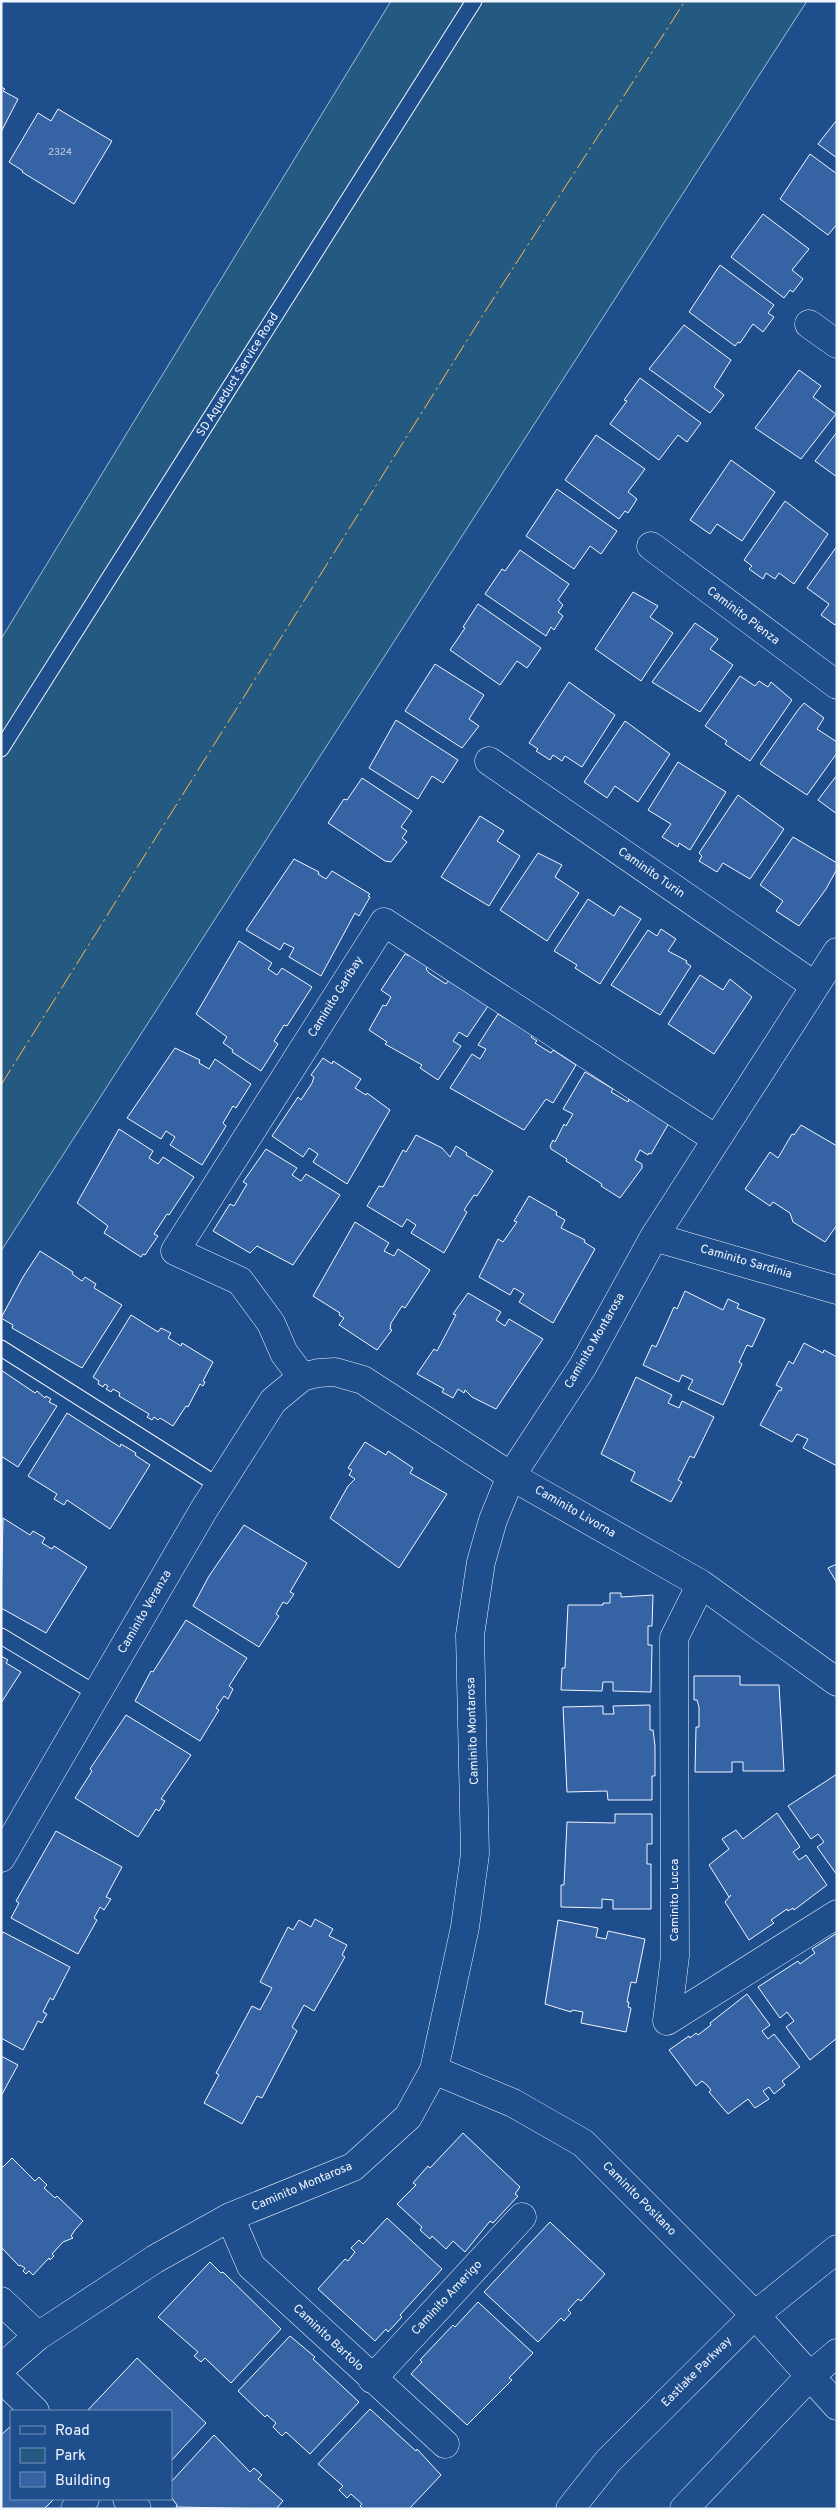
<svg xmlns="http://www.w3.org/2000/svg" width="838" height="2510" viewBox="0 0 838 2510" font-family="Overpass,sans-serif">
<rect width="100%" height="100%" fill="#1f4e8c"/>
<!-- green -->
<path fill="#245a82" stroke="#a8bbd7" d="M391,1h416l-806,1250v-612z"/>
<!-- building -->
<path fill="#3563a3" stroke="#f2f6ff" d="M1,87l4,2 -2,2 15,8 -17,33z
M58,109l54,32 -38,63 -52,-32 1,-1 -14,-9 29,-49 13,8z
M836,121h1v37l-19,-14z
M810,154l27,20v50l-9,11 -48,-36z
M763,214l46,35 -17,21 11,9 -10,13 -3,-2 -6,8 -53,-41z
M720,265l54,40 -6,8 6,4 -11,15 -10,-8 -13,19 -2,-1 -3,4 -46,-34z
M684,325l47,35 -17,27 10,8 -14,18 -61,-44z
M799,370l22,16 -8,11 23,17 -35,45 -46,-31z
M640,378l61,45 -14,19 -9,-7 -19,25 -49,-36 17,-23 -3,-1z
M837,432v45l-22,-16z
M596,435l49,34 -17,23 9,7 -9,14 -3,-2 -6,8 -54,-39z
M731,460l44,32 -33,49 -25,-17 -7,10 -20,-14z
M557,489l60,42 -16,23 -11,-8 -16,23 -48,-33z
M785,501l43,33 -34,50 -15,-11 -4,6 -9,-6 -3,6 -14,-10 3,-3 -8,-6z
M837,546v76l-2,3 -14,-10 8,-11 -22,-16z
M520,550l49,34 -11,16 5,5 -5,7 5,4 -9,14 -3,-3 -5,9 -61,-42 17,-25 3,2z
M633,592l25,14 -8,11 23,16 -32,48 -46,-32z
M478,604l63,44 -14,20 -10,-7 -17,24 -50,-35 15,-22 -2,-1z
M695,623l23,16 -8,10 23,16 -33,47 -48,-30z
M435,664l49,31 -15,24 10,7 -17,22 -57,-37z
M740,676l15,10 4,-5 9,6 3,-5 21,18 -42,61 -25,-17 2,-3 -22,-15z
M569,682l46,33 -33,52 -17,-11 -3,5 -9,-6 -3,5 -14,-9 2,-2 -9,-6z
M804,703l20,15 -7,11 20,13v11l-30,42 -47,-31 38,-54z
M396,720l62,40 -15,23 -11,-7 -14,23 -49,-31z
M625,721l45,33 -32,48 -23,-16 -8,12 -23,-16z
M678,762l48,30 -36,58 -11,-7 -1,4 -16,-10 9,-13 -23,-14z
M837,775v39l-19,-14z
M362,778l50,33 -11,16 6,4 -5,7 5,4 -16,20 -6,-1 -57,-38 16,-24 3,1z
M738,795l46,34 -34,50 -27,-16 -6,9 -18,-11 3,-5 -3,-3z
M480,816l24,15 -7,10 23,15 -31,50 -48,-29z
M793,837l44,26v6l-11,20 -27,37 -23,-15 7,-10 -23,-16z
M538,853l24,12 -7,12 24,16 -32,48 -47,-31z
M294,859l25,13 -1,2 8,5 6,-8 38,23 -2,2 2,1 -11,19 -4,-3 -34,63 -32,-19 5,-9 -10,-5 -4,7 -34,-20z
M588,899l26,17 6,-10 21,13 -41,65 -25,-16 2,-3 -23,-14z
M661,929l15,10 -8,12 19,10 -1,2 5,3 -31,49 -49,-30 37,-55 9,6z
M239,941l33,22 -4,6 9,6 5,-7 30,19 -25,39 -3,-1 -10,16 4,3 -17,27 -29,-19 1,-2 -10,-7 4,-6 -31,-23z
M405,954l4,2 1,-2 18,12 -2,3 3,4 17,11 3,-4 39,26 -21,31 -8,-5 -6,9 8,5 -23,34 -18,-12 2,-3 -37,-21 2,-2 -18,-12 14,-25 3,1 5,-9 -10,-7z
M700,975l23,15 7,-11 22,18 -38,57 -46,-30z
M498,1014l35,21 -2,2 6,4 -2,2 16,10 2,-3 23,15 -23,38 -7,-4 -22,31 -74,-42 22,-34 8,5 6,-10 -8,-4z
M175,1048l25,12 -1,3 10,6 6,-10 36,25 -15,24 -3,-2 -10,17 3,3 -24,39 -32,-20 5,-8 -9,-6 -5,8 -34,-21z
M323,1058l9,6 1,-3 28,18 -6,9 11,7 1,-2 23,17 -43,74 -34,-22 5,-8 -9,-6 -6,9 -31,-21 26,-39 3,3 11,-17 2,-6 -3,-2z
M585,1072l28,17 -2,3 17,10 1,-3 40,24 -18,31 -2,-1 -1,2 -8,-5 -5,10 7,4v4l-22,30 -19,-12 1,-2 -36,-23 1,-2 -16,-10 -1,-3 3,-6 2,2 9,-18 2,2 7,-12 -10,-5z
M801,1125l36,21v79l-12,17 -32,-20 -3,-9 -17,-11 -3,4 -25,-17 25,-37 8,6 14,-24 2,1z
M119,1129l34,22 -4,7 9,6 5,-7 31,20 -25,38 -2,-1 -13,20 4,2 -13,19 -2,-1 -2,3 -37,-24 4,-7 -31,-23z
M416,1135l26,13 8,9 6,-11 11,7 -1,2 27,16 -16,25 -3,-1 -10,15 3,2 -23,41 -33,-20 5,-8 -9,-6 -5,8 -35,-21 12,-20 4,1 20,-37 3,2z
M266,1149l31,19 -5,7 9,6 5,-7 34,21 -47,70 -36,-19 -7,7 -37,-22 17,-27 4,2 13,-22 -4,-2z
M529,1196l28,16 -1,3 9,5 -4,8 24,12 -1,2 11,7 -42,74 -34,-21 5,-8 -10,-6 -4,7 -31,-18 19,-38 5,3 14,-20 -3,-1z
M355,1222l34,21 -5,8 10,5 4,-7 32,21 -25,38 -3,-2 -11,17 -1,6 2,1 -15,20 -38,-25 5,-7 -5,-3 1,-2 -27,-17z
M40,1251l33,21 -1,2 10,7 3,-4 11,7 -2,4 28,17 -40,63 -70,-40 1,-3 -12,-7 22,-41z
M685,1291l38,19 5,-11 11,5 -2,4 28,11 -13,28 -5,-2 -8,17 3,2 -19,41 -35,-16 5,-9 -11,-5 -3,7 -36,-17 9,-20 4,2 18,-40 3,2z
M468,1293l33,19 -5,8 9,6 4,-7 34,20 -47,70 -24,-12 -7,-7 -1,3 -6,-4 -5,9 -11,-6 2,-3 -27,-15 17,-25 3,2 19,-36 -3,-1z
M131,1315l27,17 3,-4 10,5 -3,5 13,8 1,-3 31,19 -10,19 2,1 -2,4 -3,-2 -10,19 -2,4 -2,-1 -13,20 -13,-8 -2,2 -4,-3 -2,3 -5,-3 2,-3 -30,-18 1,-3 -7,-4 -2,3 -5,-3 2,-3 -3,-2 -2,3 -5,-3 1,-3 -6,-4z
M804,1343l19,10 1,-3 13,7v109l-34,-18 5,-9 -11,-5 -5,8 -32,-17 19,-35 2,1 1,-3 -6,-3 13,-24 4,3z
M1,1370l34,23 2,-2 8,7 1,-2 5,3 -2,3 8,4 -39,61 -17,-11z
M636,1377l36,18 -4,8 11,5 3,-7 32,16 -20,41 -4,-2 -12,24 4,2 -11,20 -40,-21 4,-9 -34,-18z
M67,1413l53,34 1,-3 15,9 -1,2 15,10 -40,64 -43,-29 -3,5 -10,-6 3,-5 -29,-18z
M365,1442l21,13 2,-4 25,17 -3,5 37,21 -48,74 -69,-50 18,-32 7,-7 -6,-4 3,-5 -4,-2z
M3,1518l27,17 3,-4 12,7 -3,5 10,6 2,-3 33,21 -41,66 -45,-25z
M244,1525l63,38 -17,29 4,2 -7,10 -4,-2 -7,12 3,2 -20,31 -66,-41 16,-30z
M837,1564v19l-9,-15z
M610,1593h11v4l32,-2 -1,31h-4v19h4l-1,47 -38,-1v-9h-10l-1,9 -41,-1 1,-22h3l3,-63h35v-2h7z
M186,1620l61,38 -18,28 4,3 -5,10 -4,-3 -8,12 3,2 -19,31 -65,-40 16,-30 2,1z
M1,1656l7,4 -2,3 15,9 -20,31z
M694,1676h46v9h39l5,86h-41v-9h-11v10h-37l1,-45h3v-20l-2,-7h-3z
M650,1705v25h3l2,16v30h-3v24h-44l-1,-9 -40,1 -4,-85 40,-1v8h11l-1,-8z
M126,1715l65,40 -30,44 4,2 -6,10 -3,-2 -18,28 -63,-39 17,-27 -2,-2z
M837,1774v101l-20,-28 7,-5 -6,-8 -7,5 -23,-33z
M777,1813l23,34 -7,5 6,8 7,-5 21,30 -33,25 -1,-2 -5,3 -1,-2 -16,11 3,3 -25,17 -24,-38 6,-7 -2,2 -20,-32 20,-16 -7,-10 14,-9 7,9z
M615,1814h37v30h-5v20h4v45h-38v-9l-11,-1v9l-41,-1v-22h3l3,-63 48,1z
M56,1831l66,36 -16,30 5,2 -7,11 -4,-3 -6,11 3,2 -19,34 -67,-36 8,-15 -3,-2z
M315,1919l18,10 -4,7 18,9 -5,10 3,2 -31,54 -10,-6 -12,22 5,4 -35,67 -5,-2 -15,28 -38,-21 15,-28 -3,-2 36,-67 8,4 12,-22 -12,-6 28,-55 5,3 6,-10 12,7z
M558,1920l40,8 -2,9 10,2 2,-8 37,8 -9,44 -5,-1 -4,20h2l-1,5 3,1 -5,24 -45,-9 2,-11 -11,-2 -1,2 -26,-8z
M3,1932l67,35 -17,33 -3,-2 -7,14 4,2 -5,9 -4,-2 -15,29 -22,-12v-102z
M837,1933v105l-27,22 -24,-33 8,-6 -7,-9 -7,6 -22,-31 40,-26 2,3 15,-11 -3,-4z
M747,1994l23,31 -8,6 6,8 6,-5 26,33 -18,14 3,4 -11,9 -5,-7 -6,4 6,8 -14,9 -7,-9 -20,15 -19,-22 2,-2 -4,-5 -5,-4 -6,5 -27,-36 20,-14 1,2 6,-5 2,2 13,-10 -1,-2z
M1,2056l17,9 -17,31z
M463,2133l57,54 -5,7 3,2 -25,27 -3,-2 -25,31 -12,-11 -7,8 -14,-13 -2,3 -10,-9 2,-3 -25,-23 19,-19 -3,-2 15,-17 2,2z
M12,2158l23,23 4,-4 8,8 -3,3 11,10 2,-2 26,25 -8,9 -4,6 2,2 -10,4 -11,12 2,2 -4,4 -1,-2 -16,17 -4,-4 -3,3 -3,-3 2,-3 -5,-3 -1,1 -18,-19v-81l2,1z
M387,2218l55,51 -42,46 2,2 -14,15 -2,-3 -11,12 -57,-52 27,-30 3,2 7,-9 -4,-4 8,-8 4,4z
M550,2222l55,52 -24,27 -3,-2 -10,11 3,3 -7,8 -3,-3 -23,24 -54,-50z
M210,2262l11,11 2,-1 58,57 -50,54 -26,-25 -4,4 -7,-6 4,-4 -40,-35z
M478,2302l55,51 -24,25 3,2 -45,45 -56,-51 11,-12 -2,-2 33,-35 2,2z
M290,2336l25,21 -2,2 46,43 -49,52 -24,-22 -4,4 -9,-9 3,-4 -9,-8 -2,2 -27,-26z
M137,2358l69,65 -35,38v-50h-84z
M370,2409l46,42 1,-2 24,26 -32,34h-46l-3,-3 2,-2 -11,-10 -4,4 -8,-8 4,-4 -25,-22z
M11,2426v73h43l-10,10h-43v-74z
M214,2435l36,37 4,-4 8,7 -4,4 25,22 -7,8 -100,-2 1,-2 -6,-8v-15z"/>
<g fill="none" stroke-linecap="round" stroke-linejoin="round">
<!-- service casing -->
<g stroke="#f2f6ff" stroke-width="17">
<path id="service" d="M1,749l473,-748
M1,1348l218,138
M1,1636l96,58"/>
</g>
<!-- minor casing -->
<g stroke="#f2f6ff" stroke-width="29">
<path id="minor" d="M809,324l28,20
M651,546l186,139
M489,761l325,224
M654,1237l183,53
M302,1377l-18,-24 -13,-30 -31,-42 -65,-30 209,-329 332,217
M701,1584l-27,54 1,318 -8,65 170,-107
M1,1858l202,-347 70,-110 29,-24 16,-4 17,-1 28,8 148,96 190,108 136,98
M434,2070l79,33 70,40 172,172 55,61
M230,2217l21,49 194,178
M1,2301l37,35
M1,2368l37,-32 117,-77 75,-42 123,-50 55,-50 26,-47 31,-143 10,-73 -5,-219 11,-73 12,-42 18,-44 72,-110 71,-129 183,-285
M1,2378l34,33
M372,2379l150,-162
M127,2499l10,10
M75,2509l10,-10"/>
</g>
<!-- tertiary casing -->
<g stroke="#f2f6ff" stroke-width="29">
<path id="tertiary" d="M810,2376l27,30"/>
</g>
<!-- primary casing -->
<g stroke="#f2f6ff" stroke-width="29">
<path id="primary" d="M570,2509l38,-48 147,-146 82,-66
M684,2509l126,-133 27,-23"/>
</g>
<!-- service -->
<use href="#service" stroke="#1f4e8c" stroke-width="15"/>
<!-- minor -->
<use href="#minor" stroke="#1f4e8c" stroke-width="28"/>
<!-- tertiary -->
<use href="#tertiary" stroke="#1f4e8c" stroke-width="28"/>
<!-- primary -->
<use href="#primary" stroke="#1f4e8c" stroke-width="28"/>
<!-- power -->
<path stroke="#ffb74d" stroke-width="1" stroke-dasharray="18 4 2.5 4" stroke-linecap="butt" d="M1,1085l485,-775 199,-309"/>
</g>
<g text-anchor="middle" dominant-baseline="central" stroke-width="4" stroke-linejoin="round" paint-order="stroke">
<!-- number labels -->
<g font-size="10" fill="#c3d1e8">
<text x="60" y="152">2324</text>
</g>
<!-- street labels -->
<g font-size="12" fill="#f2f6ff" stroke="#1f4e8c">
<text transform="translate(238 375) rotate(-58)">SD Aqueduct Service Road</text>
<text transform="translate(743 616) rotate(37)">Caminito Pienza</text>
<text transform="translate(651 873) rotate(35)">Caminito Turin</text>
<text transform="translate(336 997) rotate(-58)">Caminito Garibay</text>
<text transform="translate(746 1262) rotate(16)">Caminito Sardinia</text>
<text transform="translate(595 1341) rotate(-60)">Caminito Montarosa</text>
<text transform="translate(575 1512) rotate(30)">Caminito Livorna</text>
<text transform="translate(145 1612) rotate(-60)">Caminito Veranza</text>
<text transform="translate(473 1731) rotate(-92)">Caminito Montarosa</text>
<text transform="translate(675 1900) rotate(-90)">Caminito Lucca</text>
<text transform="translate(302 2187) rotate(-23)">Caminito Montarosa</text>
<text transform="translate(639 2199) rotate(45)">Caminito Positano</text>
<text transform="translate(447 2298) rotate(-47)">Caminito Amerigo</text>
<text transform="translate(328 2338) rotate(43)">Caminito Bartolo</text>
<text transform="translate(697 2372) rotate(-45)">Eastlake Parkway</text>
</g>
</g>
<!-- border -->
<rect width="838" height="2510" fill="none" stroke="#f2f6ff" stroke-width="5"/>
<!-- legend -->
<rect x="10" y="2410" width="162" height="90" fill="#1f4e8c" stroke="#7391ba"/>
<rect x="20" y="2426" width="25" height="8" fill="#1f4e8c" stroke="#7391ba"/>
<text x="55" y="2435" font-size="15" fill="#f2f6ff">Road</text>
<rect x="20" y="2448" width="25" height="15" fill="#245a82" stroke="#7391ba"/>
<text x="55" y="2460" font-size="15" fill="#f2f6ff">Park</text>
<rect x="20" y="2472" width="25" height="15" fill="#3563a3" stroke="#7391ba"/>
<text x="55" y="2485" font-size="15" fill="#f2f6ff">Building</text>
</svg>
